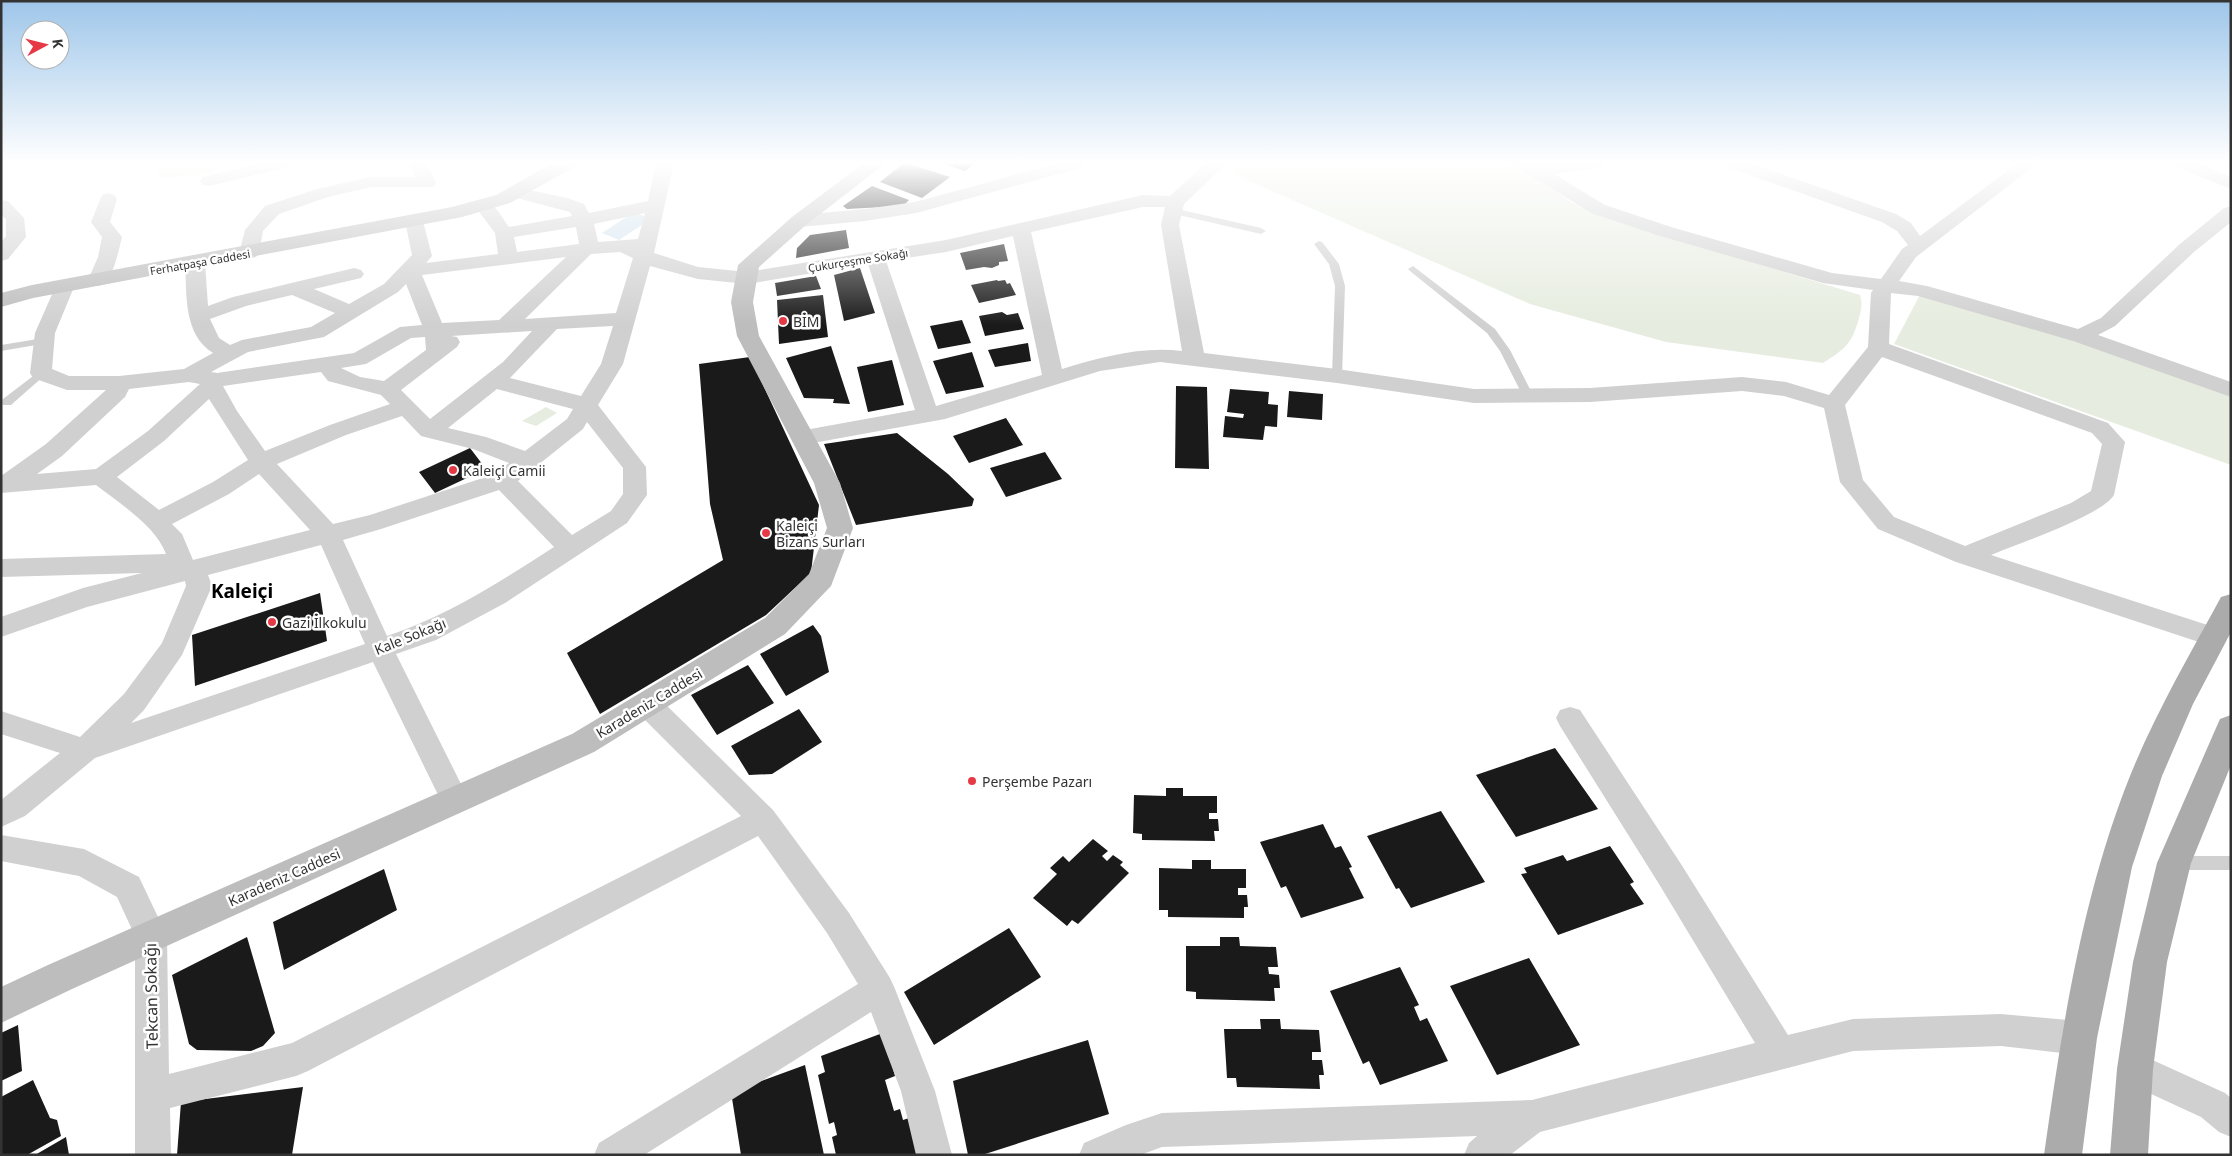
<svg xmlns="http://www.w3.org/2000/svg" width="2232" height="1156" viewBox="0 0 2232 1156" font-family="'Noto Sans',sans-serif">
<rect width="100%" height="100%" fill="#fff"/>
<!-- green -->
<path fill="#e6ecdf" d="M140,163h84l-5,7 -19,5 -38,3 -4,-2v-8l-15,-2z
M1224,163h280l22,8 45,31 21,11 268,82c3,9 1,15 -1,23 -7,26 -14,31 -36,45l-157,-21 -136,-38 -290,-127z
M1923,289l308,105v71l-337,-121z
M546,407l11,6 -21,13 -14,-5z"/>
<!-- water -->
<path fill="#cfe2ee" d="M634,212l17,7 -32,21 -17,-7z"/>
<!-- building -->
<path fill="#1a1a1a" d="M904,163h2l44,14 -28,21 -42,-16z
M941,163h34l-10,8z
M872,186l37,14 -6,6 -56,3 -4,-3z
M846,230l3,18 -53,10 1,-10 13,-13z
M1004,244l4,17 -9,1v3l-7,3 -8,-1 -18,3 -6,-17z
M860,268l15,45 -31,8 -10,-46z
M816,276l5,13 -44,7 -2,-13z
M997,280l1,1 7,-1 2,4 3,-1 6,12 -37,8 -8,-18z
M823,295l5,42 -49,7 -2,-44z
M1002,312l5,3 11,-2 6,16 -39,7 -6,-20z
M962,320l9,23 -33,6 -8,-23z
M1028,343l3,18 -36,6 -7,-17z
M831,346l19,58 -17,-1 1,-4 -30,-1 -18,-40z
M972,352l12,35 -38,7 -13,-33z
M750,357l69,148 -8,68 -45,42 -166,99 -33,-61 156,-93 -13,-56 -11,-140z
M892,360l12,45 -36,7 -11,-45z
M1176,386l31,1 2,82 -34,-1z
M1230,389l39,3 -1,12 10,1 -1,22 -12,-1 -2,14 -40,-3 2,-21 18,2 1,-4 -17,-2z
M1289,391l34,3 -1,26 -35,-3z
M1006,418l17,27 -54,18 -16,-27z
M897,433l51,41 26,25 -2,7 -116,19 -32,-81z
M470,448l16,21 -51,24 -16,-21z
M1045,452l17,27 -56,18 -16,-29z
M320,593l7,48 -132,45 -3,-51z
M813,625l8,11 8,36 -43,24 -26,-42z
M748,665l26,38 -57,32 -26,-40z
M799,709l23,33 -50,32 -23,1 -18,-29z
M1555,748l43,61 -82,28 -40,-62z
M1166,788h17v8h34v17h-8v6h9l1,12h-5l1,10 -73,-1v-6l-9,-1 1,-38 32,1z
M1441,811l44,71 -74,26 -12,-20 -3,1 -29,-53z
M1323,824l12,24 6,-2 11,21 -3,1 15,30 -63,20 -15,-32 -5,2 -21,-46z
M1093,839l15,12 -6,5 5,5 6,-6 10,7 -3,3 9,8 -51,51 -6,-4 -5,6 -34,-28 24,-24 -7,-6 13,-12 6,6z
M1610,846l24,36 -4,2 14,20 -86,31 -37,-61 6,-1 -3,-5 39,-13 4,6z
M1192,860h19v9h35v19h-8v7h9l1,12h-4v11l-76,-1v-7h-9v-42l33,1z
M384,869l13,41 -113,60 -11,-48z
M1009,928l32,49 -107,68 -30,-53z
M247,937l28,96 -12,13 -12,5 -54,-1 -8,-6 -17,-69z
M1220,937h19l1,9 36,1 2,20h-10l1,7 10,1 1,13h-6l1,13 -79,-2v-7l-10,-1v-45h34z
M1529,958l51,87 -83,30 -47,-89z
M1400,967l19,38 -5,2 6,14 7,-3 21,43 -68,24 -11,-24 -6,3 -33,-73z
M1260,1019h20l1,10 38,1 2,22h-9v8h10l2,15h-5l1,14 -83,-2 -1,-9h-9l-3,-49h37z
M18,1025l4,46 -21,10v-48z
M888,1031l4,34 3,11 -10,4 9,31 6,-2 3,11 6,-2 10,37h-83l-4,-18 5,-2 -3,-13 -5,2 -11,-49 7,-3 -4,-16z
M1088,1040l21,74 -127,41h-14l-15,-74z
M805,1065l19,90h-83l-10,-63z
M33,1080l17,38 7,2 4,16 -34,19h-26v-58z
M303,1087l-11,68h-115l4,-53z
M66,1137l3,18h-34z"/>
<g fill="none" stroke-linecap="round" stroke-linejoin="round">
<!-- lane -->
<path fill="#d0d0d0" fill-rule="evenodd" d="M1173,208l88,20 5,3 -5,3 -91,-21v-4z
M1319,241l3,1 17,22 6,22 -3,90 -5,3 -5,-3 3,-90 -6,-22 -15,-20z
M1413,266l82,63 15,21 24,47 -1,3h-8l-25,-49 -13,-18 -77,-62 -2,-2z
M44,338l4,1v4l-47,8v-6z
M41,370l5,3 -1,2 -34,30h-8l-1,-3 1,-3z
M2174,856h57v14h-57l-5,-2 -3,-5 3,-5z"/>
<!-- street -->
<path fill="#d0d0d0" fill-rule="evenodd" d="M261,163h31l-3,4 -80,19 -6,-1 -3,-4 3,-4z
M409,163h18l9,20 -3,4h-62l-43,10 -49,17 -16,17 -4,22 -3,4 -7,2 -7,-2 -3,-4 6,-23 20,-24 52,-17 54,-12h44z
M656,163h18l-20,90 44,14 49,5 199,-32 197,-45 27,1 36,-33h21l-43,41 -5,21 25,128 133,16 137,20 116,-1 152,-11 44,5 43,13 39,-48 3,-54 2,-3 -50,-7 -166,-48 -66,-22 -74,-46 -3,-4h91l-3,4 -6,1 -42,6 51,31 66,22 161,46 49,6 21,-30 6,-4 -11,-14 -15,-9 -155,-55 -3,-4h26l146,51 15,9 9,13 98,-73h20l-122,94 -17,24 28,5 151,43 23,-11 79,-74 44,-36 7,-2v16l-37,30 -79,74 -17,9 133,47v15l-158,-56 -155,-45 -27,-3 -2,51 219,79 17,19 -11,53c-13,21 -97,49 -123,60l232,75 4,7 -4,7 -9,3 -258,-85 -78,-33 -38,-47 -16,-74 -40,-12 -42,-5 -152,11 -116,1 -137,-20 -177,-21 -60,9 -155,48 -143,26 -8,-3 -3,-5 3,-5 121,-22 -47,-146 -121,20 -49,-5 -48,-13 -27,98 -25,41 48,62 1,28 -20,28 -122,80 -69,37 -40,14 73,146 -4,9 -10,4 -10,-4 -72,-147 -278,96 -70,58 -24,11v-27l59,-47 -59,-19v-23l79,26 44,-43 38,-51 24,-57 -1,-5 -98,26 -86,30v-20l82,-29 59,-15 -141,4v-18l165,-5c-10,-28 -47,-51 -70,-69l-95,8v-17l45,-32 60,-54h-39l-34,-12 -3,-5 5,-40 22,-50 7,-2 7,2 3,4 -19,46 -3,36 17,7h50l65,-7 29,-16c-30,-19 -26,-58 -28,-90l3,-4 7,-2 7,2 3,4 3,43 25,-9 121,-29 7,2 3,4 -3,4 -47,11 35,15 35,-20 28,-29 -7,-34 2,-4 7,-2 7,2 2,4 9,35 -6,7 72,-9 -3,-21 -21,-28 2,-4c17,-4 24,14 33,26l63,-11 -2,-4 -61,-16 -3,-4 3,-4 6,-1 52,11 17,6 5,9 59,-12zM1143,207h22l-4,18 21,126c-40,-5 -81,6 -120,18l-31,-137zM645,213l-7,26 -40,3 -4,-18zM576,227l3,17 -62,8 -3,-15zM1013,236l29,139 -106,31 -50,-145 60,-9zM620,252l13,6 -17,55 -91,6 66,-65zM566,257l-67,63 -57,3 -20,-48zM406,284l16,41 -22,2 -46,26 -137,20 -6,-1 37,-20 76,-15 74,-45zM292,295l43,18 -24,14 -69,13 -12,5 -11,-7 -9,-19 36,-13zM613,326l-12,38 -20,32 -71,-18 47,-49zM532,331l-29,31 -73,57 -29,-29 56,-43 3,-5 -3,-5 -6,-1zM425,337l1,13 -42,31 -24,-4 -19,-9 25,-4 45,-26zM1882,357l210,76 10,11 -11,47 -20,12 -106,43 -71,-29 -31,-37 -18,-75zM321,372l7,9 53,14 9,9 -60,21 -65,26 -28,-40 -14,-25zM189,382l11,2 -52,47 -52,38 -59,5 25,-18 63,-59 4,-8zM497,389l76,20 -6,10 -42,32 -39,-14 -38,-9zM209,399l39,61 -35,22 -54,28 -42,-33 47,-36zM402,416l19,20 52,13 36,14 -14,11 -125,41 -37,9 -56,-60 69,-29zM587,422l36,46v26l-12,17 -39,24 -54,-54 65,-52zM259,474l51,56 -117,30 -11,-26 -10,-10 57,-30zM499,490l55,57c-53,34 -107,69 -167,89l-44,-96 38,-11zM321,545l44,99 -234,79 13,-13 38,-55 30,-69 -4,-11z
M1058,163h29l-3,4 -168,46 -51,8 -66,6 -7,-2 -2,-4 2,-4 7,-2 66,-6 50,-7z
M2174,163h24l33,14v12l-54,-22z
M108,193l6,2 3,4 -7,23 12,15c-4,16 -7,33 -17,47l-7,2 -7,-2 -3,-4 10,-23 4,-20 -11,-15 11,-27z
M1,200l7,1 16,17 2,19 -18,22 -7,2v-19l5,-6v-17l-5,-4z
M647,693l10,3 116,114 76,103 41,65 5,11 40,102 17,64h-36l-15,-64 -30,-79 -227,143h-50l5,-12 259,-159 -31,-51 -69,-97 -450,235 -12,5 -126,32 1,47h-36v-219l-18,-39 -38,-21 -78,-15v-26l83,14 55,28 28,59 2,138 123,-31 449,-227 -104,-104 -4,-8 4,-8z
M1570,707l10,3 101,154 107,171 65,-16 148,-5 78,7 12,5 5,12 -5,12 -12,5 -78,-9 -148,5 -313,81 -30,23h-46l5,-12 8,-7 -315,11 -22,8h-61l5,-12 42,-18 36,-12 370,-13 223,-57 -96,-159 -99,-158 -4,-8 4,-8z
M2135,1052l90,41 6,5v39l-12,-5 -18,-15 -78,-36 -5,-12 5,-12z"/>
<!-- secondary -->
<path fill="#bdbdbd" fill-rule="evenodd" d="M553,163h24l-3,4 -64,36 -48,14 -429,81 -32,9v-14l31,-8 420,-78 44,-12z
M864,163h22l-80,62 -47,42 -6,35 6,34 81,147 13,45 -22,58 -46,48 -191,118 -522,237 -71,34v-36l47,-22 524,-231 193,-116 44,-44 18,-46 -13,-45 -77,-147 -6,-34 7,-37 54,-48z"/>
<!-- primary -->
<path fill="#ababab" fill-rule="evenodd" d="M2231,594v38l-38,72 -31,72 -30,91 -35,171 -15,117h-38c18,-127 38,-259 86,-379 25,-62 59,-120 91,-179z
M2231,715v50l-40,98 -24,99 -14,107 -5,86h-38l7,-86 16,-107 24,-99 59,-135 4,-9z"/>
</g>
<!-- sky -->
<linearGradient id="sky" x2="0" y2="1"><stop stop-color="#9ec6ea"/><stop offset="0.5" stop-color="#fff"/><stop offset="1" stop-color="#fff" stop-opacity="0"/></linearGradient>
<rect width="2232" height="325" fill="url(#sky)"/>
<!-- markers -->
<g fill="#e63946" stroke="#fff" stroke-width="2">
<circle cx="783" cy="321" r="5"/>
<circle cx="453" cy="470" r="5"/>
<circle cx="766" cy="533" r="5"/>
<circle cx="272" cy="622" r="5"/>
<circle cx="972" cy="781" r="5"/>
</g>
<g text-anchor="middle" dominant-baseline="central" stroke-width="5" stroke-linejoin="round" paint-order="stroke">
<!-- far-street labels -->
<g font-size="11" fill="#333" stroke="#fff">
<text transform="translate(858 260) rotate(-9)">Çukurçeşme Sokağı</text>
<text transform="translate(200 262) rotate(-10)">Ferhatpaşa Caddesi</text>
</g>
<!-- poi labels -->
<g font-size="14" fill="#333" stroke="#fff" text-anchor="start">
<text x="793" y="321">BİM</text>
<text x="463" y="470">Kaleiçi Camii</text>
<text x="776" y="525">Kaleiçi<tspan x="776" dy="16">Bizans Surları</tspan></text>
<text x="282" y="622">Gazi İlkokulu</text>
<text x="982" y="781">Perşembe Pazarı</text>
</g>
<!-- street labels -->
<g font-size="14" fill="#333" stroke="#fff">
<text transform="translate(410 636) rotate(-22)">Kale Sokağı</text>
<text transform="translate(649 703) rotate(-31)">Karadeniz Caddesi</text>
<text transform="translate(284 877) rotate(-24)">Karadeniz Caddesi</text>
</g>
<!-- near-street labels -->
<g font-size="16" fill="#333" stroke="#fff">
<text transform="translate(151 996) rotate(-91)">Tekcan Sokağı</text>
</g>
<!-- district labels -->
<g font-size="19" font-weight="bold" fill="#000" stroke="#fff">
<text x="242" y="591">Kaleiçi</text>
</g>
</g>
<!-- border -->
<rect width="2232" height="1156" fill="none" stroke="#333333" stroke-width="5"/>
<!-- north arrow -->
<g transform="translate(45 45) rotate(83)"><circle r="24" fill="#ffffff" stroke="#adadad"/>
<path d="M0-4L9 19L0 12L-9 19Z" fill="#e63946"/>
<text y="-8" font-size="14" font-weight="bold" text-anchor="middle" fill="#333333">K</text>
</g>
</svg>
